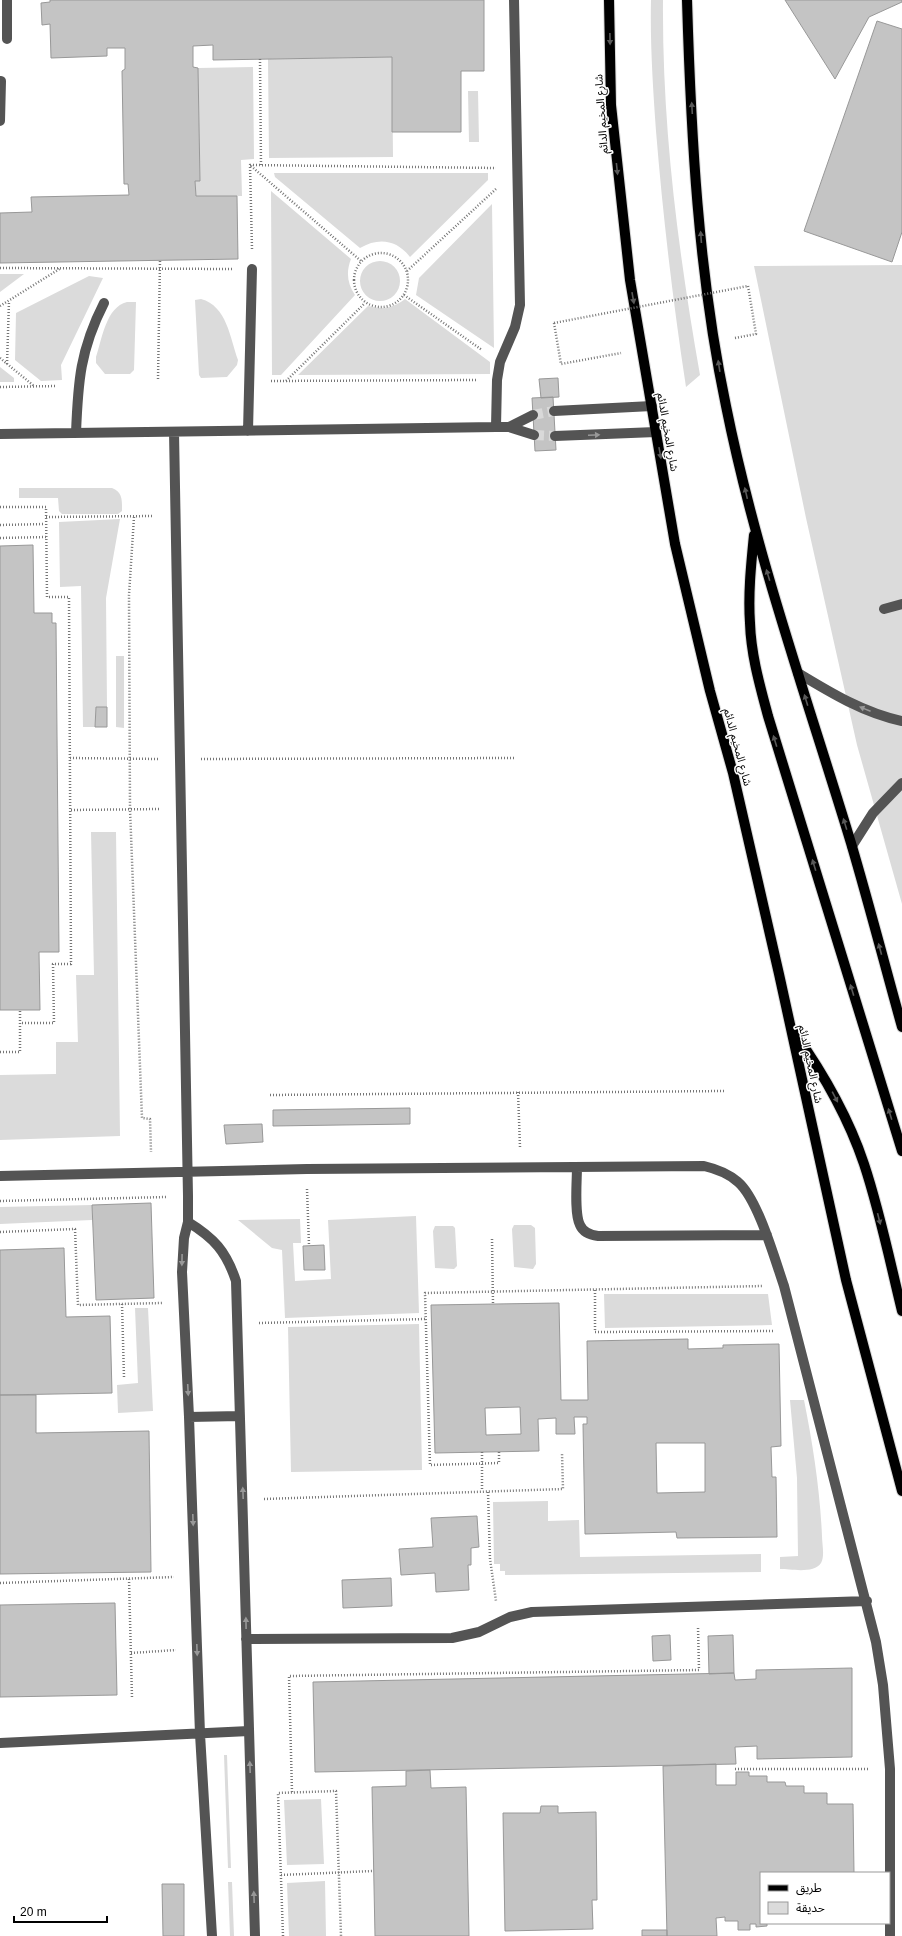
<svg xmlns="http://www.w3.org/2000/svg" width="902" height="1936" viewBox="0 0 902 1936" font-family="Helvetica,'Noto Sans Arabic',sans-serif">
<rect width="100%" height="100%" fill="#fff"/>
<!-- green -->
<path fill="#dbdbdb" d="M651,0h12c-1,127 15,250 37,375l-14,12c-13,-85 -23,-170 -30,-256 -3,-43 -6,-88 -5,-131z
M392,57l1,100 -124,1 -1,-99z
M253,67l1,92 -13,1 1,36h-46l-1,-15h5l-2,-113z
M468,91h10l1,51h-10z
M274,173h214v7l-78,77c-13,-17 -31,-20 -50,-9l-85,-71z
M271,191l80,68c-5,13 -4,24 4,36l-74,80h-9z
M492,204l2,144 -78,-53 3,-17z
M360 281a20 20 0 1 1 40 0a20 20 0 1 1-40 0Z
M902,265v639l-45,-159 -51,-227 -52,-252z
M0,274h24l-24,18z
M89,276l14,2 -42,87 1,15 -21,1 -26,-21 1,-47z
M201,299c26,7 29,39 37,61l-1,5 -10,12 -26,1 -2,-3 -4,-75z
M405,299l85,63v12l-192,1 70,-69c15,4 25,2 37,-7z
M127,302h9l-2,68 -4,4h-25l-9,-11v-6c6,-18 10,-50 31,-55z
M0,367l14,11v4h-14z
M19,488h93c11,4 10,13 10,23l-4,3h-56l-3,-3 -1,-13h-39z
M120,519l-14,79 1,109h-11l-1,20h-12l-2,-141 -21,1 -1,-65z
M116,656h8v72l-8,-1z
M91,832h25l4,304 -120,4v-65l56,-1v-32h22l-2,-67h18z
M92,1205v15l-92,4v-17z
M416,1216l3,97 -134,5 -3,-68 -10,-2 -34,-28 62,-1 1,24h-8l2,38 36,-2 -3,-59z
M514,1225h17l4,3 1,36 -3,5 -19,-2 -2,-38z
M435,1226h18l2,2 2,38 -3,3 -19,-1 -2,-37z
M604,1294h164l4,31 -167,3z
M135,1308h13l5,103 -35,2 -1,-28 21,-2z
M419,1324l3,146 -131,2 -3,-145z
M790,1400h14c9,45 16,90 18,136 0,8 3,20 -1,27 -7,11 -30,6 -41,6v-12l18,-1 -1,-78z
M548,1501v20l31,-1 1,37 181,-3v18l-256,3v-4h-5v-7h-6l-1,-62z
M224,1755h3l4,113h-3z
M321,1799l3,65 -37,1 -3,-65z
M325,1881l1,55h-37l-2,-53z
M228,1882h4l2,54h-4z"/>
<!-- building -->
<path fill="#c4c4c4" stroke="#989898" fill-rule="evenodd" d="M50,0h434v71h-23v61h-69v-75l-179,3v-15l-20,1v21l5,1 2,113h-5l1,15h41l1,63 -238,4v-50l32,-1 -1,-15 98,-2 -1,-11h-4l-2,-113 3,-2v-21h-18v8l-56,2 -1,-34 -8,1 -1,-22 9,-1z
M785,0h117v2l-33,15 -34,62z
M877,21l25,8v203l-10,30 -88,-31z
M558,378l1,19 -18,1 -2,-19z
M553,397l3,53 -21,1 -3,-53z
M33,545l1,68h18v10h4l3,329h-20l1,58h-40v-464z
M96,707h11v20h-12z
M410,1108v16l-137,2v-16z
M262,1124l1,18 -37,2 -2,-19z
M151,1203l3,95 -58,2 -4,-95z
M324,1245l1,25h-21l-1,-24z
M64,1248l2,69 44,-1 2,77 -112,2v-145z
M559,1303l2,97h27l-1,-59 101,-2v10l35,-1v-3l56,-1 2,102 -10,1 1,30h4l1,60 -100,1 -1,-6 -91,2 -2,-110h4v-7h-13l1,17h-19v-16l-18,1 1,32 -104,2 -4,-148zM520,1407l1,27 -35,1 -1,-27zM656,1443h49v49l-48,1z
M0,1395h36v38l113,-2 2,141 -151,2z
M477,1516l2,31 -8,1v17h-3l1,25 -33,2 -1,-19 -34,2 -2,-26 34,-2 -2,-29z
M391,1578l1,28 -49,2 -1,-28z
M115,1603l2,92 -117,2v-92z
M670,1635l1,25 -18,1 -1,-25z
M733,1635l1,38 -25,1 -1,-38z
M852,1668v89l-95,2v-13l-22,1 1,17 -421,8 -2,-90 421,-9 1,7 21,-1v-9z
M716,1764v21h20v-13h13v4h18v6h18l1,4h18v7h23v11h26l1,69h-93v50h6v3l-11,1v-3h-6v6h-12v-9h-13v-4l-9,1 1,18h-50l-4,-170z
M430,1770l1,18 35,-1 3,149h-94l-3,-149 34,-1v-15z
M541,1806h17v7l38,-1 1,88h-5l1,29 -88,2 -2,-118h37z
M162,1884h22v52h-21z
M642,1930h25v6h-25z"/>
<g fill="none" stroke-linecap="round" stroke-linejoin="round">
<!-- minor-tunnel -->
<path stroke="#d9d9d9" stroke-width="10" stroke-dasharray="10 5" stroke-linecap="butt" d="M533,415l21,-4
M534,435l21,1"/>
<!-- major casing -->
<g stroke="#dbdbdb" stroke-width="12">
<path id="major" d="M609,0l2,105 19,175 45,264 35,147 23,82 46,201 67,306 56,211
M687,0c4,135 11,273 39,406 30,149 81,292 125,437 18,61 34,123 51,184
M754,535c-3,30 -6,59 -4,88 1,32 10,63 18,93l134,435
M794,1032c29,41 54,84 70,132 16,48 26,98 38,147"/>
</g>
<!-- path -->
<path stroke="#767676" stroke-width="2.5" stroke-dasharray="1 2" stroke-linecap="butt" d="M260,59l1,107
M251,166l110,95
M252,249l-2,-84 246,3
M354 280a27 27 0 1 1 54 0a27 27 0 1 1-54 0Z
M0,268l232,1
M407,271l89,-82
M404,295l78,55
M0,306l61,-38
M554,323l7,41 60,-11
M735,338l21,-4 -8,-48
M0,358l34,28
M7,364l2,-63
M158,379l2,-118
M271,381l205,-1
M286,381l79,-78
M0,387l57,-1
M0,507h46l1,90h22l2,367h-18l1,59h-33
M46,517l108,-1
M134,517l-5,78 1,214 12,309 8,1 1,33
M0,525l45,-1
M0,538l46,-1
M70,758l90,1
M201,759l314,-1
M71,810l89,-1
M0,1052h20v-42
M518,1092l2,55
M270,1095l454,-4
M307,1189l2,56
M0,1201l167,-4
M0,1232l75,-3 3,76 84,-2
M492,1239l1,65
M595,1290v42l179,-1
M122,1304l2,73
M259,1323l167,-4
M482,1452v39
M499,1452v11l-69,2 -5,-172 337,-7
M488,1492l2,67 6,42
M264,1499l299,-10 -1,-36
M129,1579l3,119
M0,1583l174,-6
M131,1653l45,-3
M735,1769h133
M292,1792l-3,-116 410,-6 -1,-43
M281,1875l92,-4
M283,1936l-5,-143 58,-2 5,145"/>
<!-- minor -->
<path stroke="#545454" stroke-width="10" d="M7,39v-39
M0,121l1,-40
M554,411l98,-5
M496,427l1,-47 3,-18 15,-35 5,-22 -6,-305
M509,427l24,-12
M248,431l4,-162
M174,432l14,764v26l-4,16 -2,34 7,145 11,317 12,202
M76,433c2,-51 4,-83 28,-130
M0,434l496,-7h13l25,8
M555,436l101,-4
M884,609l18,-5
M798,673c33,20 66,40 104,48
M852,846l21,-33 29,-30
M577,1167c0,13 -3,47 3,58 3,7 10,10 18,11l169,-1
M0,1176l307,-7 397,-3c13,3 24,7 34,16 20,17 37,78 46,104l92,356 7,43 7,84v167
M188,1222c26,16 38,29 48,59l19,655
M189,1417l51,-1
M246,1639l206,-1 27,-6 31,-15 22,-5 335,-11
M0,1743l249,-12"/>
<!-- major -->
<use href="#major" stroke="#000" stroke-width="10"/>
<!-- path-bridge -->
<path stroke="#767676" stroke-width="2.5" stroke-dasharray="1 2" stroke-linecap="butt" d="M554,323l194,-37"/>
</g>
<!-- one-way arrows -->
<defs><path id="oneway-solid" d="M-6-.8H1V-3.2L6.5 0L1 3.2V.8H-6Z"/></defs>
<g fill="#595959">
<use href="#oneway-solid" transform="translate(610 39) rotate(89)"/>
<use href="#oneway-solid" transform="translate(692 108) rotate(-93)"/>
<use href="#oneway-solid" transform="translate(617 169) rotate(84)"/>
<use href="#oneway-solid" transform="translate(701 237) rotate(-94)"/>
<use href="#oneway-solid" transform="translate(633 298) rotate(80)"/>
<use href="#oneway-solid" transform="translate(719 366) rotate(-99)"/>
<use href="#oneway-solid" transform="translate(660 453) rotate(80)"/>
<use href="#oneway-solid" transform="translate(746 493) rotate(-103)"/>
<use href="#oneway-solid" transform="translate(768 575) rotate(-107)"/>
<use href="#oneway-solid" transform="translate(806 700) rotate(-107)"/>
<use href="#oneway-solid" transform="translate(775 741) rotate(-107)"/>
<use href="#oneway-solid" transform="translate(845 824) rotate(-107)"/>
<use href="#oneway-solid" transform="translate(814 865) rotate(-107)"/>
<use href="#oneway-solid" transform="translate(880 949) rotate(-105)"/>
<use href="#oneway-solid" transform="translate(852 990) rotate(-107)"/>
<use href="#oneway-solid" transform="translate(835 1097) rotate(62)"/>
<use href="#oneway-solid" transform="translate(890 1114) rotate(-107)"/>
<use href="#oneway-solid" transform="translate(879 1219) rotate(76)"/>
</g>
<g fill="#989898">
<use href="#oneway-solid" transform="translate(594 435) rotate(-2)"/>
<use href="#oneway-solid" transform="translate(865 709) rotate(-158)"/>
<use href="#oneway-solid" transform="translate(182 1260) rotate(91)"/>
<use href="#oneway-solid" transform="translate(188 1390) rotate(87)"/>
<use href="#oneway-solid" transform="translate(243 1493) rotate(-92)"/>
<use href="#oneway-solid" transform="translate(193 1520) rotate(88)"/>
<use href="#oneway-solid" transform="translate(246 1623) rotate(-91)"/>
<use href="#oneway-solid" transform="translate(197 1650) rotate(88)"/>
<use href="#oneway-solid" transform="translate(250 1767) rotate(-92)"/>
<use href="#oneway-solid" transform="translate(254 1897) rotate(-92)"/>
</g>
<g text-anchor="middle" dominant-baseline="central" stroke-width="3" stroke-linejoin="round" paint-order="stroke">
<!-- street labels -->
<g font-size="11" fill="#000" stroke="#fff">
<text transform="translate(601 114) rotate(-94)">شارع المخيم الدائم</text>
<text transform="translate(668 432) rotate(80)">شارع المخيم الدائم</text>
<text transform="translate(738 747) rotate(75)">شارع المخيم الدائم</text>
<text transform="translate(811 1064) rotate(78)">شارع المخيم الدائم</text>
</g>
</g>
<!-- legend -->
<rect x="760" y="1872" width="130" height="52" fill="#ffffff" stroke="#999999"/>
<rect x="768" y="1885" width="20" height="6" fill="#000000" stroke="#999999"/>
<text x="796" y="1892" font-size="12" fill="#000000">طريق</text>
<rect x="768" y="1902" width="20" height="12" fill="#dbdbdb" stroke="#999999"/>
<text x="796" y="1912" font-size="12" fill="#000000">حديقة</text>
<!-- scale -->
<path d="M14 1916v6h93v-6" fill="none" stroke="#000000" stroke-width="2"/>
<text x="20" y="1916" font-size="12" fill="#000000" stroke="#ffffff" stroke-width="3" paint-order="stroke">20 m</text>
</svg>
